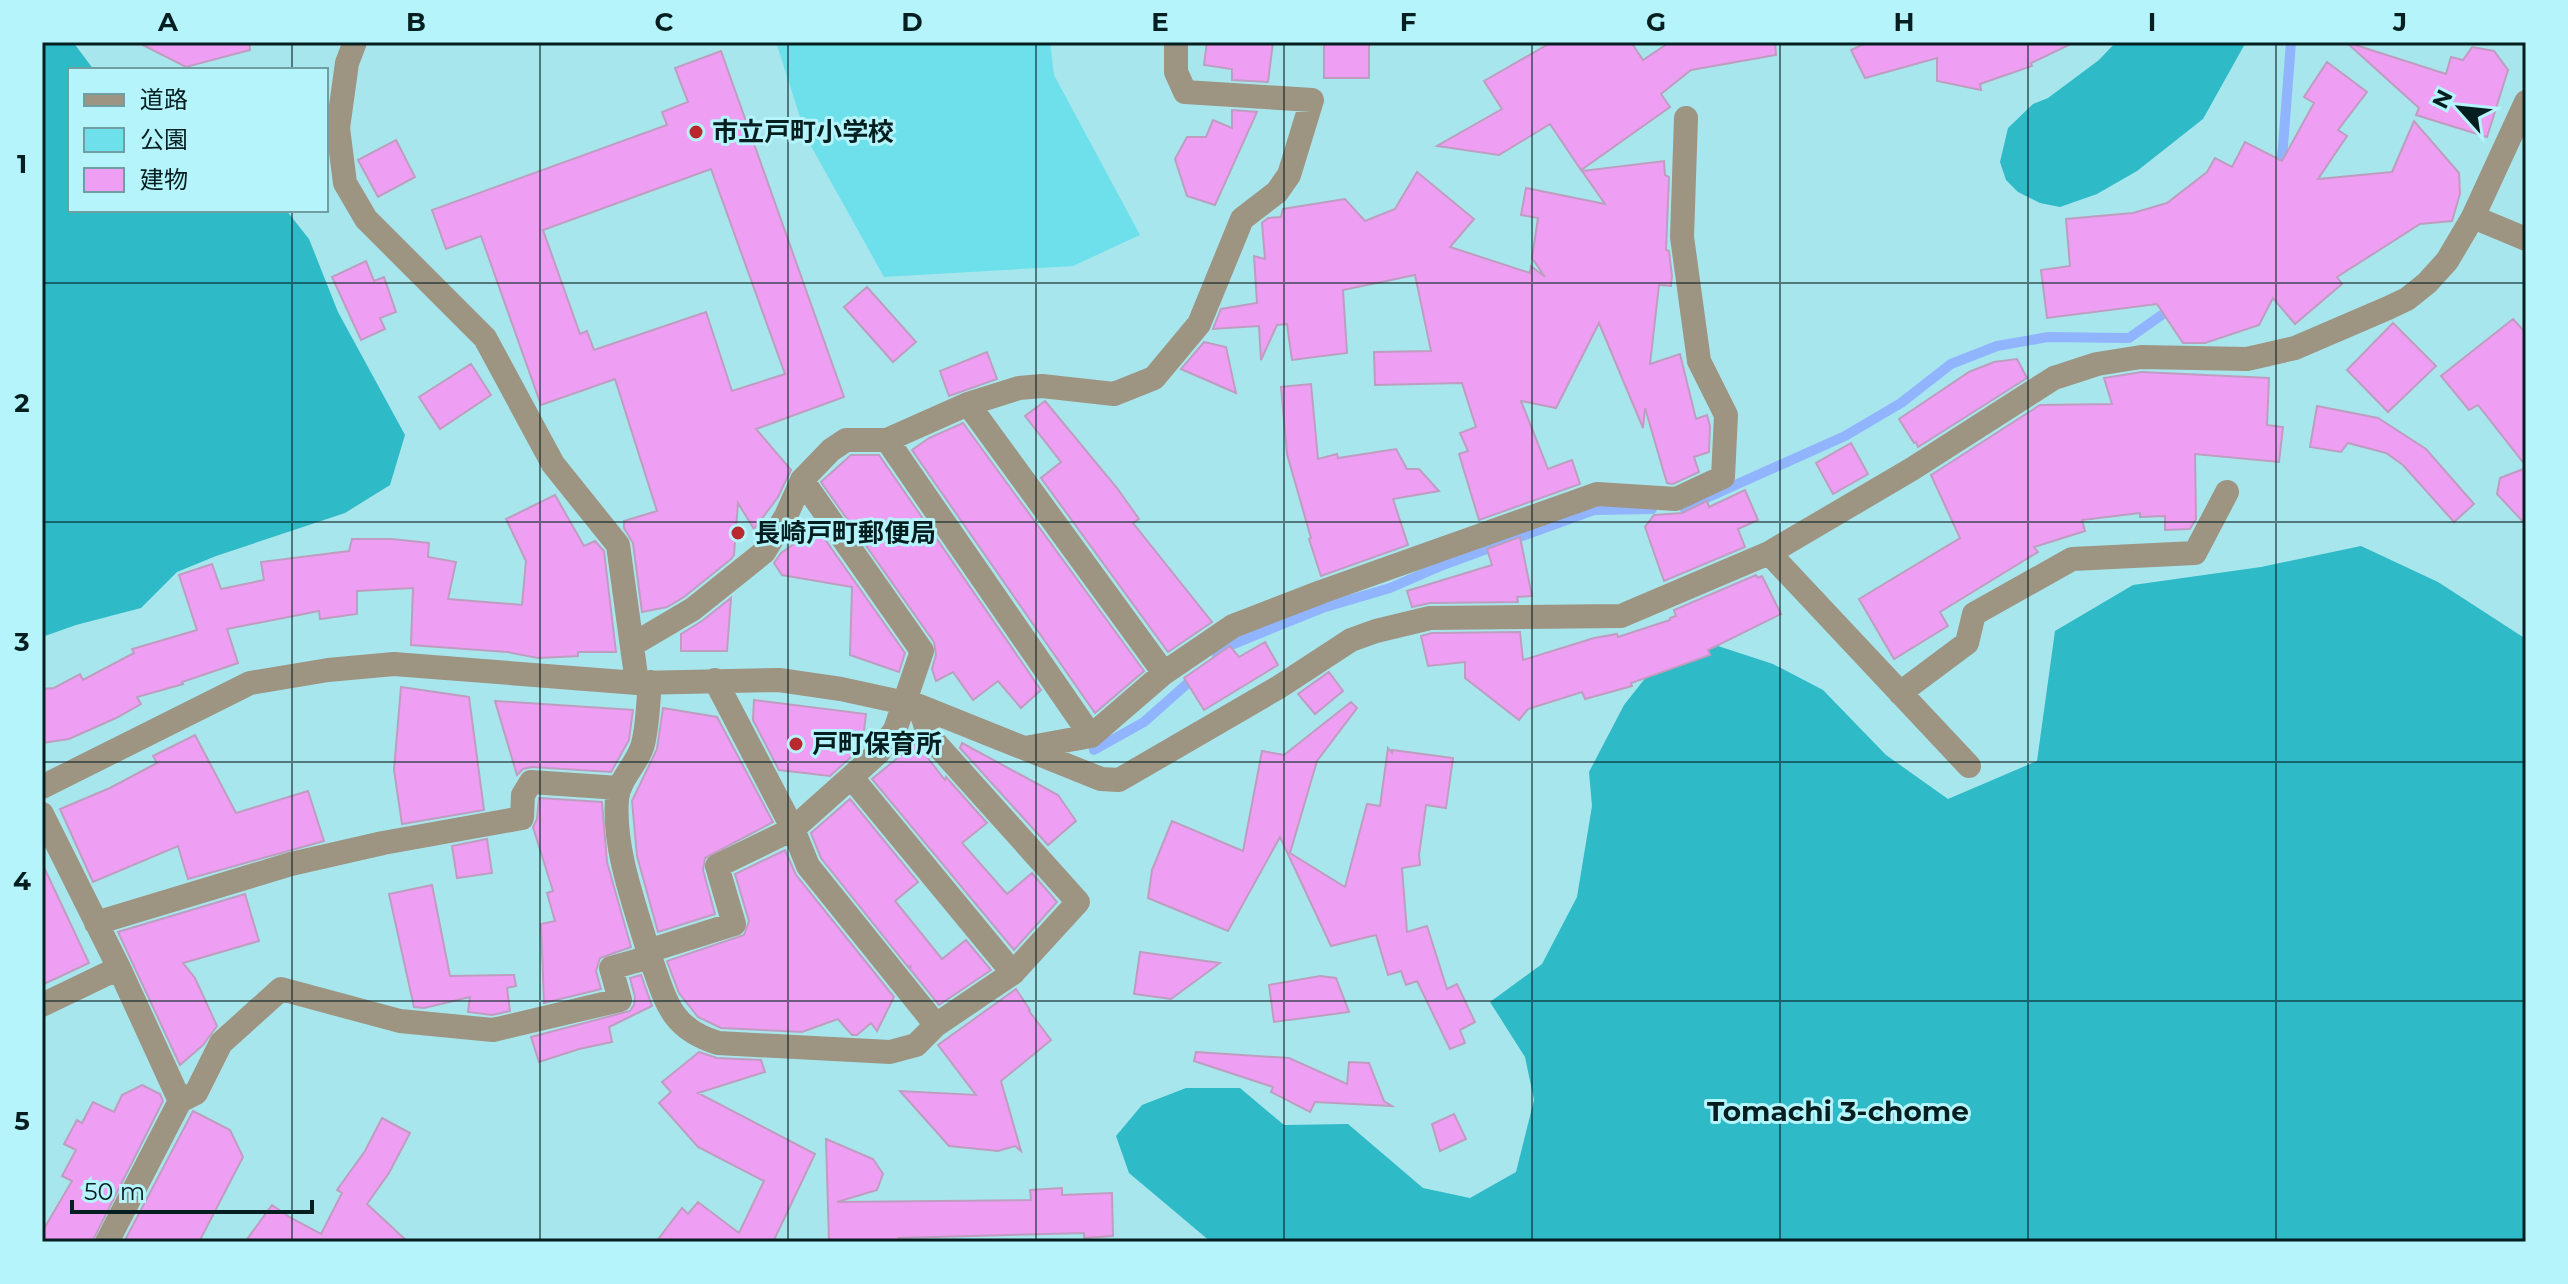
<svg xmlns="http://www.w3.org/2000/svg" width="2568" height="1284" viewBox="0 0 2568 1284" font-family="Montserrat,'Noto Sans JP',sans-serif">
<rect width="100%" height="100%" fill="#a8e6ed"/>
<!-- green -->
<path fill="#6de0ec" d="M776,42h274l4,33 86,160 -67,31 -189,11 -77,-138z"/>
<!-- forest -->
<path fill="#2ebac7" d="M42,42h31l21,28h-24v140h216l23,29 29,73 67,123 -15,50 -45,28 -129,43 -39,16 -36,36 -65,17 -34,12z
M2116,42h130l-43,77 -66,52 -40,23 -37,13 -20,-4 -22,-11 -12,-12 -6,-18 8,-34 25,-24 15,-6 51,-38z
M2361,546l77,36 88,57v603h-1315l-82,-69 -13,-37 26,-31 44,-17h54l44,37 64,-1 75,64 47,10 46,-26 18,-72 -9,-43 -35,-55 52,-38 35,-67 15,-91 -3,-34 35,-67 30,-38 64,-21 55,18 50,26 63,65 62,44 89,-38 18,-130 78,-46 128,-18z"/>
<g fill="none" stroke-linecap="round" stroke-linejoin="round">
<!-- stream -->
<path stroke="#91b4fe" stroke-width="10" d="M2281,172l10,-130
M1684,508l161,-72 56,-33 50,-39 46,-18 51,-9 81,1 44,-31
M1217,656l14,-11 91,-37 68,-20 53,-23 151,-55 58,-1
M1094,750l50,-28 53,-47"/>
</g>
<!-- building -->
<path fill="#ee9ff3" stroke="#bf9dc0" stroke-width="2" fill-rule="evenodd" d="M137,42h112l1,8 -64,17z
M1207,42h66l-5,40 -36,-2v-11l-28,-4z
M1324,42h45v36h-45z
M1552,42h79l12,18 27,-18h105l1,13 -85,15 -30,24 9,13 -89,63 -31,-46 -51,31 -62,-9 65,-37 -18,-28z
M1868,42h207l-44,21 1,3 -52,18 1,6 -44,-9v-23l-72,20 -14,-28z
M2346,42l100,32 5,-17 12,3 9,-13 22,4 14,19 -21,67 -71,-22 3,-7z
M721,51l123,346 -88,32 35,41 -13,27 -24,32 -16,-26 -4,52 -3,4 -47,38 -17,10 -25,5 -9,-69 -9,-15v-7l33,-10 -42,-132 -74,26 -60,-169 -35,13 -14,-39 235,-85 -5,-13 26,-10 -13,-34zM711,169l74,205 -53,17 -26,-79 -112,38 -7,-19 -7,3 -37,-104z
M2327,62l40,30 -29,38 9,6 -29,43 74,-7 22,-51 45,52 1,21 -8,27 -32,3 -83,53 5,7 -47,40 -22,-26 -14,27 -54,18h-22l-26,-39 -110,14 -6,-48 29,-4 -4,-47 67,-6 34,-10 40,-31 8,-14 17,9 13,-25 37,19 32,-58 -10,-6z
M1232,110l25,2 -42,93 -28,-9 -12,-37 12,-22h19l7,-17 19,8z
M396,140l19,37 -37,20 -20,-37z
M1664,161l1,14 4,2 -3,73 3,1 3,25 -1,10 -12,-1 -9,79 30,-10 16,65 11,-4 3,11 -1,26 -15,5 5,15 -26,12 -6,-1 -22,-75 -2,20 -44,-105 -43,85 -35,-7 27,68 24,-9 8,24 -101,36 -20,-66 9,-3 -8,-18 16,-6 -14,-44 -87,2 -1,-33 57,-1 -16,-76 -72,15 4,63 -55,7 -5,-36 -10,1 -16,35 -2,-34 -46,3 8,-20 36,-6 -3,-47 11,3 -3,-36 6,-5 13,-1 2,-8 62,-10 20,22 30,-12 22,-37 57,47 -24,28 80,26 1,-7 14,11 -13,-19 6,-40 -17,-3 5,-27 79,16 -23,-33z
M366,261l8,20 10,-4 12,35 -16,6 5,11 -24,11 -29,-63z
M867,287l49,55 -23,20 -49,-55z
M2513,319l13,14v133l-48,-61 -9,5 -28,-34z
M2393,323l43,43 -48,46 -41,-42z
M1204,342l22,5 10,46 -55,-24z
M987,352l10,27 -48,17 -9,-25z
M2017,359l10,19 -109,69 -2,-5 -2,1 -15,-24 70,-47 25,-10z
M471,364l20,31 -51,34 -21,-32z
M2142,372l127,6 -2,47 16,2 -4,35 -84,-8 1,65 -6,10 -25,1v-14l-25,1v-4l-58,7 3,11 -51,16 4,5 -98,60 8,14 -54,33 -35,-60 101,-61 -29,-63 109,-70 72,-1 -8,-26z
M1311,384l7,75 19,-5 1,4 58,-9 11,20h12l20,22 -46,8 15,46 -87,31 -12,-37 2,-1 -24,-84 -6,-67z
M1045,401l72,87 22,31 -6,4 79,99 -44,30 -127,-174 20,-16 -36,-46z
M2317,406l61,12 48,31 48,55 -20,18 -51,-57 -17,-12 -38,-10 -7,9 -31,-5z
M963,423l181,248 -49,42 -183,-263 17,-12z
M1851,443l17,31 -35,20 -17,-31z
M851,455h28l162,235 -20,18 -23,-27 -25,19 -20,-28 -17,9 -4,-12 4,-14 -2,-13 -113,-160z
M2526,468v57l-29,-31 3,-16z
M1745,490l13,30 -20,9 7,18 -81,34 -19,-54 9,-12 28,-2 25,-12 2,6z
M555,495l29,51 11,-5 9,10 12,101h-38v4l-40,2 -31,-6 -96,-7 2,-57 -56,3v23l-37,5 -1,-8 -92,18 11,34 -56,19 1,2 -46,13 4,7 -25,14 -47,21 -27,4v-54l12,-1 26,-14 3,6 51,-27 -2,-4 65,-19 -18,-55 33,-11 9,25 43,-9 -3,-18 88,-11 3,-12h39l38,4 -1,14 28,5 -8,37 74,6 4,-44 -20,-42z
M817,528l88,125 -6,19 -49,-17 2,-68 -70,-12 -8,-12 7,-10z
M1520,537l12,59 -15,1 1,5 -88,1 -18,4 -5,-16 85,-26 -5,-16z
M1756,575l2,3 4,-2 19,38 -73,36 2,5 -79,28 1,3 -47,13 -3,-7 -54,17 -9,11 -54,-42v-16l-37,4 -7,-30 11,-3 88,-1 3,28 71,-22 23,-4 1,3 52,-17v-2l6,-2 -2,-6z
M731,598l-4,53h-46v-17l21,-13z
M1265,642l13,23 -74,45 -20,-32 46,-32 9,11z
M1329,672l14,19 -28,23 -17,-20z
M401,687l68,10 15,113 -82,14 -8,-54z
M754,700l112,14 -4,33 -32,29 -51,-6 -26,-50z
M495,701l138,9 -4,30 -18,32 -79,-5 -9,2 -6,6z
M1351,702l6,6 -40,53 -27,92 55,34 22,-83 13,2 8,-58 4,5v-3l61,8 -7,50 -20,-3 -7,50 1,10 -18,3 5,64 20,-6 20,63 10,-5 18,38 -15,8 5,13 -15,6 -33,-68 -11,4 -5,-14 -13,4 -12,-40 -45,11 -51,-109 -52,94 -80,-33 4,-28 20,-49 71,30 19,-100 22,4z
M663,708l54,9 56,105 -68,36 -2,12 12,44 -57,18 -21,-76 -5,-55 25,-52z
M195,735l41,78 72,-22 16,50 -136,38 -10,-33 -85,36 -33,-73 50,-21 47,-25 -4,-7z
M916,743l29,37 1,-3 41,46 -25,20 45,51 25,-21 25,29 -43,48 -142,-171z
M962,743l96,52 18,26 -28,24 -88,-97z
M539,798l63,4 5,60 24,85 -31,11 -4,13 5,18 -57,14 -3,-79 14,-3 -8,-28 6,-2 -20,-64 4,-8z
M850,799l68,83 -23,19 47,58 24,-19 25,30 -52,35 -29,-36 1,-4 -2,3 -88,-110 -10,-25z
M487,839l5,34 -35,5 -5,-32z
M785,850l11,25 98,122 -17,34 -6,-8 -14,12h-5l-14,-16 -36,13 -81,-4 -23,-11 -19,-24 -12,-32 77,-26 5,-14 -14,-47z
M42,863l47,100 -47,22z
M432,885l18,91 64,-1 2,11 -9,2 3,23 -18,4 -24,-3 2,-15 -46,11 -10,-1 -25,-113z
M245,894l14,47 -76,22 12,15 22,48 -14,19 -23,20 -62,-133z
M1140,952l80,11 -49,36 -37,-5z
M641,975l11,31 -43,21 3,15 -33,7 -40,13 -8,-25 99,-26 4,-6 1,-8 -5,-19z
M1320,976l16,2 13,34 -75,10 -5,-37z
M1016,989l14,21 -1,1 22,29 -50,41 20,70 -6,-5 -17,5 -49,-5 -49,-55 76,4 -38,-50z
M699,1052l18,6 44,2 4,12 -67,21 117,61 -42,88h-117l26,-34 6,6 10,-12 41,31 25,-52 -66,-34 -39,-44 12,-11 -9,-10z
M1196,1052l93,6 58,26 2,-22 20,1 15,38 8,5 -77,-4 -5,10 -39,-20 2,-5 -79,-26z
M142,1085l18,9 3,7 -71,141h-50v-10l30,-51 -10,-5 14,-26 -12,-6 13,-24 5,3 11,-21 21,10 8,-17z
M193,1111l37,19 13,27 -44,85h-75z
M1454,1114l12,25 -26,12 -8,-27z
M382,1118l28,15 -21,40 -22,31 41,38h-163l27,-37 19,13 30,16 21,-41 -5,-3 28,-39z
M826,1139l47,20 10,15 -6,16 -40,12 194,-2 -1,-10 32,-2v7l50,-2 1,43 -29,2v-5l-185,5v4h-70z"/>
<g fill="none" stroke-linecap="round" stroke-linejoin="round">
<!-- street -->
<path stroke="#9d9482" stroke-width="24" d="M355,42l-8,21 -9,65 7,55 21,36 119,119 68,126 65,81 19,138
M2473,217l53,22
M968,404l196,269
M887,440l204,296
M1769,553l200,213
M632,645l61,-36 71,-57 22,-36 16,-36 29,-30 15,-10h41l81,-36 51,-16 23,-2 72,8 40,-16 45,-54 43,-105 35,-27 12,-17 23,-75 -127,-8 -9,-20v-30
M715,680l78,149 15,37 128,159
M650,682c-2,20 -2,42 -7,62 -5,20 -24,34 -26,55 -4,52 19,109 33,158
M1900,693l67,-50 7,-29 98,-55 123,-6 32,-61
M1025,748l66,-12 73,-63 69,-47 88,-34 276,-98 79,5 47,-22 3,-62 -27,-54 -17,-124 4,-119
M852,778l161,195
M42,787l208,-104 78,-13 66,-6 243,19 142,-3 62,9 78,17 182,73 18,1 160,-93 72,-47 25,-9 54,-13 191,-2 148,-63 143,-84 142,-91 43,-14 44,-7 106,2 48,-11 93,-40 19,-9 20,-16 20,-22 26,-44 53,-115
M42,814l77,154 61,133
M96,923l195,-59 92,-21 139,-25 1,-23 8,-13 88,6
M648,951l86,-27 -17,-58 76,-37 85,-76 17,-23 27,-79 -120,-171
M42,1005l77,-37
M107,1242l73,-141 16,-8 25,-50 60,-54 119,32 93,9 127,-30 -9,-32 39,-11c16,43 19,71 68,86l172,9 26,-7 20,-20 77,-52 65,-71 -149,-166 -10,-30"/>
</g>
<!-- grid -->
<path fill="none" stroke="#051f21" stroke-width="2" stroke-opacity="0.55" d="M292,42v28M540,42v1200M788,42v1200M1036,42v1200M1284,42v1200M1532,42v1200M1780,42v1200M2028,42v1200M2276,42v1200M292,210v1032M42,283h2484M42,522h2484M42,762h2484M42,1001h2484"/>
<!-- markers -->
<g fill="#b8282d" stroke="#b5f4fa" stroke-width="3">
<circle cx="696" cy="132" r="8"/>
<circle cx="738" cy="533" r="8"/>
<circle cx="796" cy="744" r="8"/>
</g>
<g text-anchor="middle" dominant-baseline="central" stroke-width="6" stroke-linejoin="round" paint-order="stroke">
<!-- poi labels -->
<g font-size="26" font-weight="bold" fill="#051f21" stroke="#b5f4fa" text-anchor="start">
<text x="712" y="132">市立戸町小学校</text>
<text x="754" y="533">長崎戸町郵便局</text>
<text x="812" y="744">戸町保育所</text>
</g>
<!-- neighbourhood labels -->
<g font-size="28" font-weight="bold" fill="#051f21" stroke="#b5f4fa">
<text x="1838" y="1111">Tomachi 3-chome</text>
</g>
</g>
<!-- border -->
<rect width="2568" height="1284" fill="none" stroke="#b5f4fa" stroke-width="88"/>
<!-- legend -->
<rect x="68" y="68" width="260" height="144" fill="#b5f4fa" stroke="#6f9fa3" stroke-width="2"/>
<rect x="84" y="94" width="40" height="12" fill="#9d9482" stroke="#6f9fa3" stroke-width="2"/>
<text x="140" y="108" font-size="24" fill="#051f21">道路</text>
<rect x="84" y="128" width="40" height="24" fill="#6de0ec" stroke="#6f9fa3" stroke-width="2"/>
<text x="140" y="148" font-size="24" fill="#051f21">公園</text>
<rect x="84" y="168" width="40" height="24" fill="#ee9ff3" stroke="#6f9fa3" stroke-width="2"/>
<text x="140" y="188" font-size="24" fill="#051f21">建物</text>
<!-- north arrow -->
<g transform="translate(2460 108) rotate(297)" stroke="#b5f4fa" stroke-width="6" paint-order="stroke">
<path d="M0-6L14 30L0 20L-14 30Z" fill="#051f21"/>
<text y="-12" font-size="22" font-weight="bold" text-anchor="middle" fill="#051f21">N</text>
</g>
<!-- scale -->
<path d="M72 1200v12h240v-12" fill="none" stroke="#051f21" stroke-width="4"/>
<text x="84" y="1200" font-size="24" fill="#051f21" stroke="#b5f4fa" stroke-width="6" paint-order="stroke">50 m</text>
<rect x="44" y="44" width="2480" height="1196" fill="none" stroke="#051f21" stroke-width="3"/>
<g font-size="26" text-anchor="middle" font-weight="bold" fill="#051f21">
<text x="168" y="31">A</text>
<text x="416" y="31">B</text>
<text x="664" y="31">C</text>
<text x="912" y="31">D</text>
<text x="1160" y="31">E</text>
<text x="1408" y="31">F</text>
<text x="1656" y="31">G</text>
<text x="1904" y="31">H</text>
<text x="2152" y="31">I</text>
<text x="2400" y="31">J</text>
<text x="22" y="173">1</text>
<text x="22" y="412">2</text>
<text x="22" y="651">3</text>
<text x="22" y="890">4</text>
<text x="22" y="1130">5</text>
</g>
</svg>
